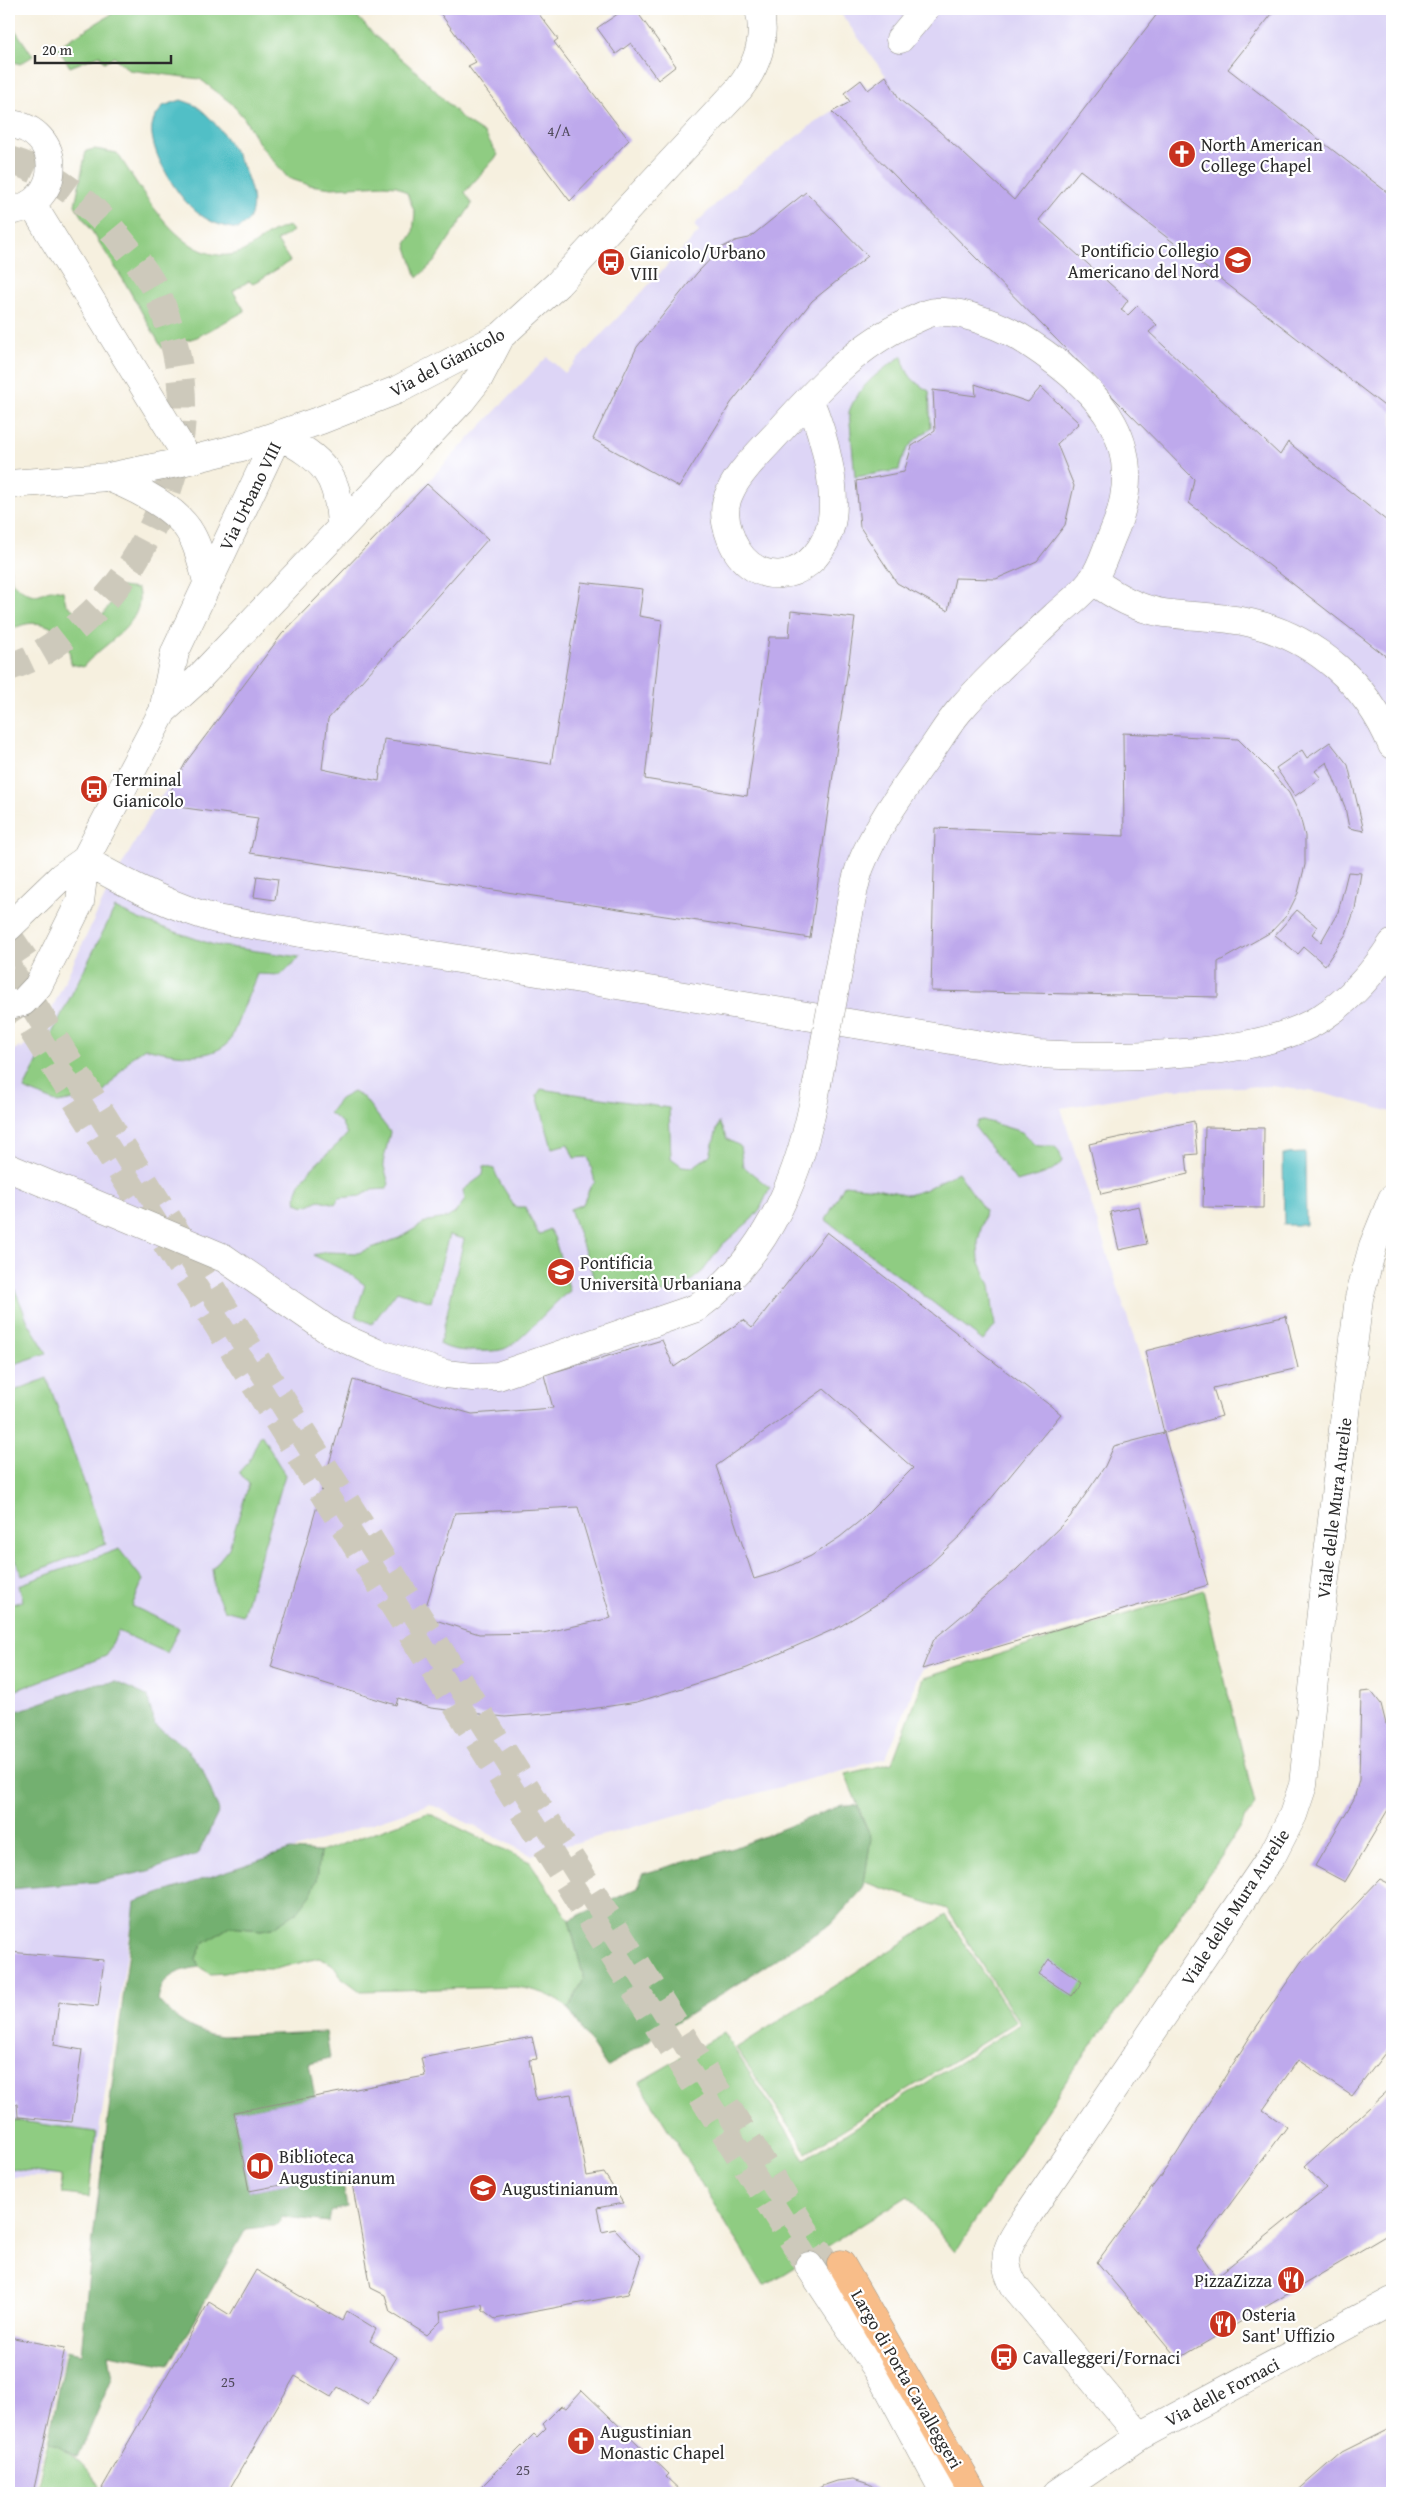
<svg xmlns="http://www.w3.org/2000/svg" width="1401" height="2502" viewBox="0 0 1401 2502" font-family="'Gentium Book Plus',serif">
<rect width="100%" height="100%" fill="#fff"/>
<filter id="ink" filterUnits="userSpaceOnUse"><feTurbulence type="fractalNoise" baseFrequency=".02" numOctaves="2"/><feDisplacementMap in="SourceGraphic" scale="10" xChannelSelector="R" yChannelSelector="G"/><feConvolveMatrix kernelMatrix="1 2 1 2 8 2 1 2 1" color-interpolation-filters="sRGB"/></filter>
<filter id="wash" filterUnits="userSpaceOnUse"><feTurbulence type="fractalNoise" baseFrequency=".0096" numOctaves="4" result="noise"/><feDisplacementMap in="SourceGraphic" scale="20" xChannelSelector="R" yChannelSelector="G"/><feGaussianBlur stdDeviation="1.12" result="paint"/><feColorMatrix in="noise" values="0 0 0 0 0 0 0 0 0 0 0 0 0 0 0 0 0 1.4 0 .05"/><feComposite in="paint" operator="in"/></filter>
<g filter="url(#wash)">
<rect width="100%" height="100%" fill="#f6f0df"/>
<!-- built -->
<path fill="#ddd5f6" d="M845,9h547v1103l-70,-19 -51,-7 -97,3 -113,19 103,325 -50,13 -9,20 -13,22 -45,54 -113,97 -48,119 -355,97 -101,-51 -295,98 -43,274 -83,1v-1124l10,-6 2,3 27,-33 59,-125 51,-91 124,-167 265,-277 18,16 134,-141 -5,-7 50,-48 69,-53 73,-48 -44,-61z"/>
<!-- green -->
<path fill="#8fcc82" stroke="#5d7c56" d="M120,9h244l-8,6 18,20 45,39 46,47 20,13 13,21 -33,37 7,12 -38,58 -17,16 -11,-34 7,-11 2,-20 -8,-20 -10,-7 -13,-1 -52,3 -23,-3 -21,-7 -28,-33 -16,-27 -13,-15 -31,-24 -71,-9 -15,-13 -10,5 -4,-7 -30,12 -13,-20z
M9,21l24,35 -13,8 -11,-4z
M95,149l22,4c25,36 64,113 118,101 18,-4 30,-23 54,-28l4,5 -16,10 13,20 -37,23 -4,-3 -16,10 12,20 -48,26 -35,11 -38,-67 -49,-76 11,-54z
M902,356c4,19 11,26 27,35l2,37c-18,13 -27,20 -32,42l-44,7 -6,-65c8,-25 32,-42 53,-56z
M9,563l3,19c32,27 25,2 51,9l3,13 15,12 12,5 9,-5 19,-29 17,2c9,36 -36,54 -55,78l-12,-3c-1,-8 -2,-17 -6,-24 -12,-19 -39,-22 -56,-8z
M115,908l26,12 73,25 86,12 -19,18 -24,-1 -27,67c-21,22 -59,13 -85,7l-12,8 -32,39 -43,8 -34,-14z
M541,1089l128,19 2,50 11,8 11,1 17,-12 9,-33 8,17 13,7 3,20 27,22 -10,21 -8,10 -30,26 -19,26 -17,14 -23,8 -68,-12 -25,-72 13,-5 7,-17 5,-5 -6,-23 -2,-2 -13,1 -6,-14 -16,4 -15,-53z
M353,1092l11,6 26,34 -7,31 6,21 -3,5 -15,1 -11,6 -21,2 -4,6 -15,-4c-10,3 -12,9 -23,3 -8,-24 38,-52 50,-69l-6,-12 -12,-9 11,-14z
M983,1120l39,12 13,13c16,4 22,-6 27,16 -7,13 -30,16 -45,21l-42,-55 3,-6z
M484,1166l10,3c5,15 14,24 20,38h11l14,28 10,-6 5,8 16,54c-20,13 -47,51 -66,58 -9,3 -21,2 -31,2 -11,0 -23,-1 -33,-7l24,-105 -15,-4 -18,67 -34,-11 -25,33 -17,-8 10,-31 -18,-13 -34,-17 12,-3 33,1 41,-15 29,-17 19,-3 8,-5 10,-13 -2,-10 20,-15z
M958,1172l27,39 -7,31 1,18 11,25 5,41 -12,15 -157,-121 18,-35 32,3 32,7 16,-5z
M9,1283l4,2 15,37 19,31 -38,13z
M47,1378l59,166 -84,32 -13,-34v-149z
M261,1434l24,41 -42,140 -19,-5 -9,-19 -3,-22 17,-21 20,-64 -10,-12 10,-11z
M119,1549l24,31 -11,26 47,22 -12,25 -49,-22 -12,25 -97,37v-88l14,-4 -4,-16z
M1203,1590l52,214 -134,202 -49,66 -117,180 -47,-56 -144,90 -125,-204 85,-49 81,126 215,-135 -73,-115 -83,-27 7,-44 -26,-64 47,-11 32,-85z
M428,1813l102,49 39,58 15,59 -16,30c-15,-15 -31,-19 -52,-22l-156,4 -19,-14 -9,-13 -13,-6 -44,11h-36l-15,4 -13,1 -12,-7 -3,-9 6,-13 27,-18 32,3 11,-2 45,-48 3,-28z
M946,1915l70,107 -209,130 -71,-104z
M9,2111l3,1 1,8 83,12 -7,65 -26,-3 -2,-18 -52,-8z
M48,2441c26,14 36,20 51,45l-3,7h-57l-2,-5z"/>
<!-- forest -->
<path fill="#73b070" stroke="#4f6e4e" d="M116,1682l31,14 8,29 29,21 18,22 17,43 -21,43 -50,17 -52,11 -87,7v-175l83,-29z
M842,1805l15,1 14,32 -7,44 -2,8 -31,34 -224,143 -39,-58 16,-30 -15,-59 69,-32 4,-14 92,-26z
M290,1850l30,2 -3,28 -6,14 -13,17 -26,17 -11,2 -32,-3 -27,18 -6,13 3,9c-23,4 -37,9 -41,33 18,21 35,32 63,36l105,-4 4,26 -21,5 6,34 -80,15 14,79 92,-17 6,33 -16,4 -2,11 -46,-5 -8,9 -29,3 -77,136 -61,-11 4,24 -34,79 -30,-16 19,-90 14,3 9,-92 45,-360z"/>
<!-- water -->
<path fill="#51bfc6" stroke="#3e7578" d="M181,100c5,2 10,3 15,6 24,15 70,84 53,113 -2,4 -8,7 -11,10 -42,-5 -62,-35 -79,-70 -4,-9 -10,-27 -6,-37 2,-6 7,-11 10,-16z
M1305,1153l1,72h-22l-1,-71z"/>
<g id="blocks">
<!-- building -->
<path fill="#bea9ec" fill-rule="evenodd" d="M437,9h98l23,30 -4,3 75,98 -59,61 -102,-135 8,-4z
M625,9h10l41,57 -18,14 -27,-37 -15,11 -19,-26z
M1161,9h115l-48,60 164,127v216l-312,-242 -41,50 89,80 -7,10 7,5 9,-9 20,19 -8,7 131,123 8,-13 104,83v136l-203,-158 5,-24 -362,-367 18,-10 -6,-9 17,-13 7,10 18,-14 14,24 39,31 75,69z
M806,192l62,64 -56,45 -81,102 -52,84 -86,-48 44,-92 60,-74 24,-25 14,-7 14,-3z
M975,384l53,18 13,-15 38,36 -22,21 17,42 -9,39 -28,36 -41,18 -41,-1 -7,33 -51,-28 -37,-56 -4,-46 48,-9 8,-26 23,-15 -2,-41 43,6z
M427,484l61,55 -160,180 -6,50 57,12 5,-42 167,25 30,-182 62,7 -4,27 23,4 -17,159 102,17 22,-159h20l2,-26 64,7 -45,320 -560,-85 8,-35 -95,-13 23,-43 96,-128z
M1123,733l115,6 35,35 16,19 10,20 6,23v29l-7,28 -11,22 -16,17 -53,30v35l-287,-6 4,-163 189,8z
M1330,742l18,23 16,66 -15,-3 -4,-21 -18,-45 -12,9 6,7 -26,18 -19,-28 26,-18 5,8z
M1348,872l13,1 -6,36 -9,25 -21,31 -21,-18 -6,7 -23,-19 22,-25 20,17 -5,7 9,8 17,-30z
M257,876l21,3 -3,21 -21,-3z
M1194,1121l3,33 -11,1 2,19 -87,20 -12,-50z
M1205,1127l59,1 -1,80 -60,-1z
M1139,1206l8,38 -28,6 -9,-38z
M827,1232l234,182 -100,121 -34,32 -42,32 -46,28 -92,41 -110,34 -67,10 -65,5 -74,-9 -33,-10 -2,7 -125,-38 82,-287 119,34 81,-6 -9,-33 118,-35 12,27 69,-47 9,8zM824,1389l89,79 -52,52 -21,17 -29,19 -34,16 -23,7 -38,-113zM578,1507l33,111 -68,15 -64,1 -56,-18 32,-103z
M1286,1316l12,52 -85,20 9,28 -58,17 -19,-82z
M1164,1433l44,152 -286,84 12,-30 81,-68 55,-54 35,-51 9,-20z
M1371,1691l10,13 5,20 6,5v81l-3,-2 -44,74 -30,-16 39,-67 5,-19 2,-88z
M1380,1879l12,6v159l-40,52 -54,-36 -35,50 24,17 -90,122 19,28 110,-89 -21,-22 87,-79v145l-214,127 -81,-97 79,-107 77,-123 48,-70z
M9,1952l95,8 -6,46 -39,-4 -5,43 28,5 -10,72 -54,-5 -1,-13h-8z
M1049,1959l33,23 -10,14 -33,-22z
M532,2037l5,22 -8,1 7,40 35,-6 16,82 17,-3 19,30 -26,5 5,24 13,-3 26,28 -13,37 -133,25 -12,-9 -1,-6 -22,4 -20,4 1,9 -14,14 -37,-23 -5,-17 -14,-7 -21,-116 -101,19 -15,-79 191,-36 -4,-18z
M256,2270l86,51 5,-10 29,18 -6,12 27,16 -29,48 -30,-18 -7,10 -36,-21 -65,112 9,5h-128l-9,-5 107,-186 21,13z
M9,2337l56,11 -32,145h-24z
M582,2390l87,84 -3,3 17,16h-208l59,-59 3,3 9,-9 -3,-4 18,-18 5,2z
M1392,2427v66h-97l47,-41z
M853,2479l16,5 13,9h-69l9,-7 15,-5z"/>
</g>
</g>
<g filter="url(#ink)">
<use href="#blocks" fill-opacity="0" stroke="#908e85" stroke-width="1"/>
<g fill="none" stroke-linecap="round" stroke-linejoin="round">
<!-- minor-tunnel -->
<path stroke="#cdc9bb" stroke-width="28" stroke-dasharray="28 14" stroke-linecap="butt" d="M9,160c45,13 83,43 111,80 14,17 32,39 40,60 33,84 29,156 -12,236 -15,29 -31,53 -55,76 -25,24 -51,45 -84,55
M9,993l800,1273"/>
<!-- major-tunnel -->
<path stroke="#cdc9bb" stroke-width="28" stroke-dasharray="28 14" stroke-linecap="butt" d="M9,937l34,50
M9,970l21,30 780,1239 39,59"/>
<!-- minor casing -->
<g stroke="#908e85" stroke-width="29">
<path id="minor" d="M900,39l25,-30
M9,124c55,5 56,80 0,87
M32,204l157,256
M809,399c14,33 32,97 20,132 -18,55 -82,60 -100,2 -5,-14 -6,-27 1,-41 9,-21 39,-49 54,-66 36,-40 75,-82 125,-104 8,-3 18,-10 27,-10 27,-2 71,16 93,31 73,48 123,103 83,193 -6,14 -11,33 -21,46 -9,12 -24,23 -36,34 -33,31 -67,61 -96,95 -11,13 -19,27 -29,41 -25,36 -54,74 -70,115 -7,20 -10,42 -14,63
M278,435c45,24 61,39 63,92
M108,477c27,11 69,31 83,57 8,14 12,32 16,48
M9,484l99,-7 74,-15 60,-15 79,-27 76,-30 104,-54 57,-52 181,-195c18,-23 28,-51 20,-80
M1092,580c23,16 45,29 72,33 29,4 59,3 87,10 64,15 116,61 141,122
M163,711l33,-30 265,-280 18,-23 22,-42
M85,860c41,24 84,46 131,59l821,135c77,4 220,5 284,-36 28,-18 53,-46 71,-74
M9,927l52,-50 24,-17
M9,1005l14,-3 15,-16 42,-84 5,-42 78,-149 12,-59 103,-217
M9,1168l215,90 110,76 43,19 68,21 28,3 25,-1 198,-68c74,-53 106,-137 121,-224
M809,2266l74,112 58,108 9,7
M1140,2436l-125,-149c-18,-31 -5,-44 12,-71l246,-362 20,-39 10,-30 19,-182 37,-305 14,-52 19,-47
M1057,2493l83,-57 252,-135"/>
</g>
<!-- major casing -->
<g stroke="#908e85" stroke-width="29">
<path id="major" d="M841,2264l132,229"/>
</g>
<!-- minor -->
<use href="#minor" stroke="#fff" stroke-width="28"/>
<!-- major -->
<use href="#major" stroke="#f8bd89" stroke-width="28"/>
<!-- minor-bridge casing -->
<g stroke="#908e85" stroke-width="29" stroke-linecap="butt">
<path id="minor-bridge" d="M817,1084l29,-154"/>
</g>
<!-- minor-bridge -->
<use href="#minor-bridge" stroke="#fff" stroke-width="28"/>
</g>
</g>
<!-- icons -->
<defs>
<g id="church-disc" transform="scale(1.4375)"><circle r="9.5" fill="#c8321e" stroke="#fff"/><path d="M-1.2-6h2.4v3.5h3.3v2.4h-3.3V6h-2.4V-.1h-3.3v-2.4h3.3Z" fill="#fff"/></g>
<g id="university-disc" transform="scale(1.4375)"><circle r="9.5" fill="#c8321e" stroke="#fff"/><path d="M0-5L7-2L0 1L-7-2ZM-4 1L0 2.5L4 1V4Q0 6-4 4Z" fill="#fff"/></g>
<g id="bus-disc" transform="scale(1.4375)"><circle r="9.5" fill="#c8321e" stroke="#fff"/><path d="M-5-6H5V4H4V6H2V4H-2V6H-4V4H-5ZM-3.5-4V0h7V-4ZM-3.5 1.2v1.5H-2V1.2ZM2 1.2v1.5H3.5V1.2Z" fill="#fff"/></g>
<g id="library-disc" transform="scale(1.4375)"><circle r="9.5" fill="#c8321e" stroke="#fff"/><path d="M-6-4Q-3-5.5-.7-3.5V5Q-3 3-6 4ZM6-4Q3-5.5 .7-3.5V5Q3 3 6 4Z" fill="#fff"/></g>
<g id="restaurant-disc" transform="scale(1.4375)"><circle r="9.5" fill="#c8321e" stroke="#fff"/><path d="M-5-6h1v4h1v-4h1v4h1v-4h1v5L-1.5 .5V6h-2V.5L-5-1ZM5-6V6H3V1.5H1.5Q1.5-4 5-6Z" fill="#fff"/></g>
</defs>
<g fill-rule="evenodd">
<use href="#church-disc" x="1182" y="154"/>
<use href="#university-disc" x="1238" y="260"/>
<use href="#bus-disc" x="611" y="262"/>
<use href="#bus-disc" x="94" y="789"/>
<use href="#university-disc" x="561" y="1272"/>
<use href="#library-disc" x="260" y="2166"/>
<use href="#university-disc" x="483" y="2188"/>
<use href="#restaurant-disc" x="1291" y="2280"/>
<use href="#restaurant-disc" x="1223" y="2324"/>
<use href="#bus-disc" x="1004" y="2357"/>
<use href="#church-disc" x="581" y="2441"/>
</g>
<g text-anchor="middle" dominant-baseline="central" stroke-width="4.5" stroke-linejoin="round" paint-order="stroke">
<!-- number labels -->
<g font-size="15" fill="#504a5b">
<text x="559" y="130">4/A</text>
<text x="228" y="2381">25</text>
<text x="523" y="2469">25</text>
</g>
<!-- poi labels -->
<g font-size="18" fill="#2b2b2b" stroke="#fff" text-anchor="start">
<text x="1201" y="144">North American<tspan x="1201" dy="21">College Chapel</tspan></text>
<text x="1219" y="250" text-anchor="end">Pontificio Collegio<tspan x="1219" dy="21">Americano del Nord</tspan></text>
<text x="630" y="252">Gianicolo/Urbano<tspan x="630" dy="21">VIII</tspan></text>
<text x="113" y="779">Terminal<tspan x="113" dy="21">Gianicolo</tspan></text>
<text x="580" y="1262">Pontificia<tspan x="580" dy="21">Università Urbaniana</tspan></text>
<text x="279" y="2156">Biblioteca<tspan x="279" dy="21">Augustinianum</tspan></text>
<text x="502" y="2188">Augustinianum</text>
<text x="1272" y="2280" text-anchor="end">PizzaZizza</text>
<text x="1242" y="2314">Osteria<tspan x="1242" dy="21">Sant' Uffizio</tspan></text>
<text x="1023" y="2357">Cavalleggeri/Fornaci</text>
<text x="600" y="2431">Augustinian<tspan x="600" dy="21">Monastic Chapel</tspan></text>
</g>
<!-- street labels -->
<g font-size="18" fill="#2b2b2b" stroke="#fff">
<text transform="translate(447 362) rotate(-28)">Via del Gianicolo</text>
<text transform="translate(250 496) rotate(-64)">Via Urbano VIII</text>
<text transform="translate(1334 1508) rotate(-83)">Viale delle Mura Aurelie</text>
<text transform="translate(1235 1907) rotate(-57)">Viale delle Mura Aurelie</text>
<text transform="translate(907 2379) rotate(60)">Largo di Porta Cavalleggeri</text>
<text transform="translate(1222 2392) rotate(-28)">Via delle Fornaci</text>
</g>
</g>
<!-- margin -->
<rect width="1401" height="2502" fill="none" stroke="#fff" stroke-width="30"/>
<!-- scale -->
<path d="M35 55v8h136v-8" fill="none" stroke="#2b2b2b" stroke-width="2.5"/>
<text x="42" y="55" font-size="15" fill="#2b2b2b" stroke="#ffffff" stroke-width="4" paint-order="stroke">20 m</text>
</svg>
